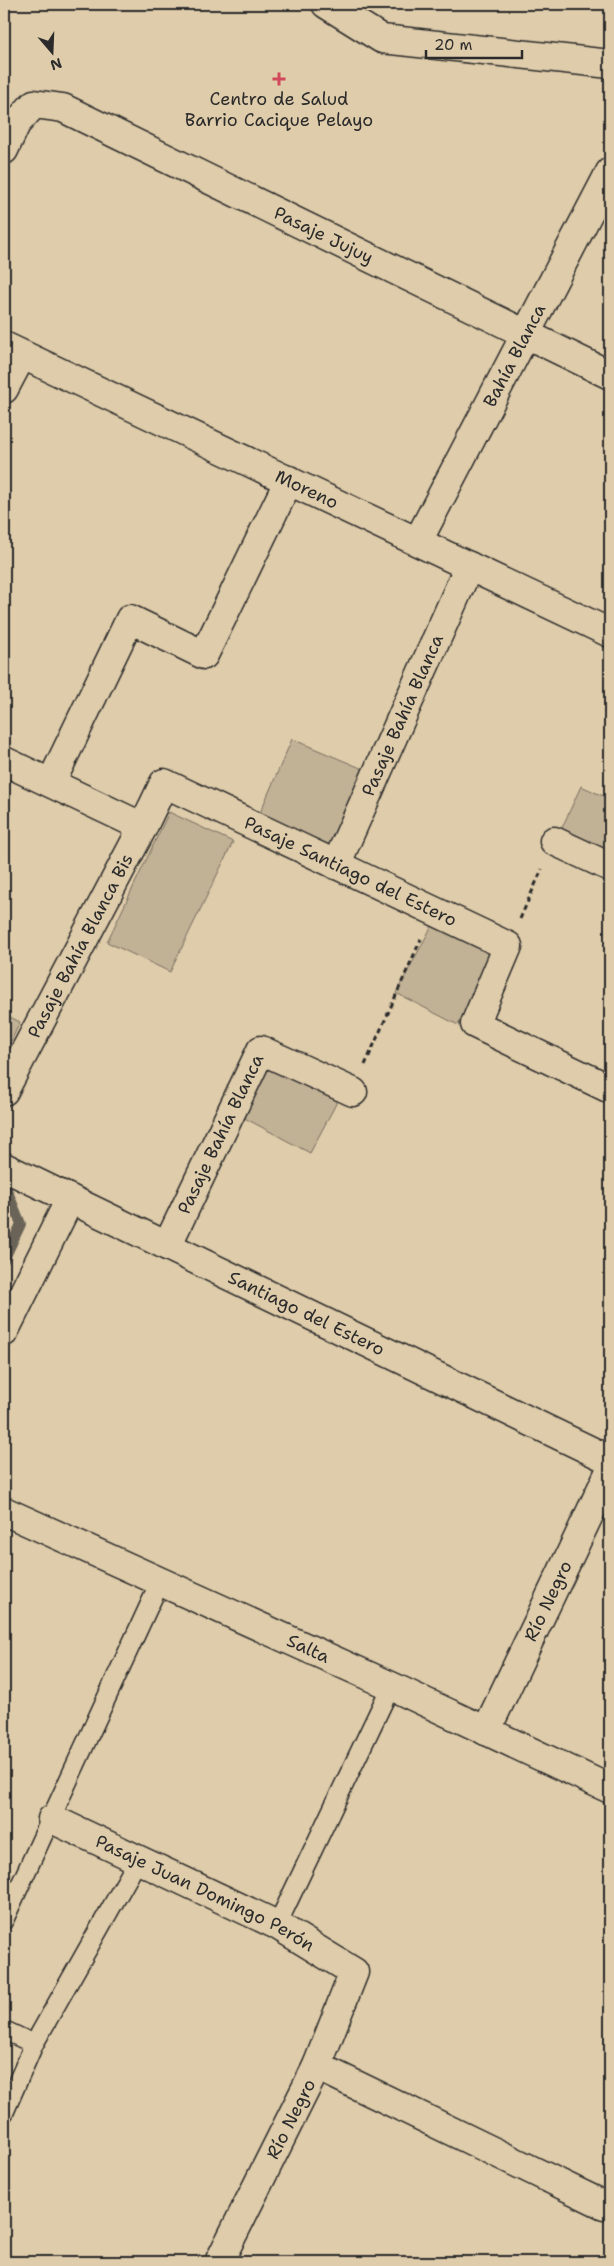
<svg xmlns="http://www.w3.org/2000/svg" width="614" height="2266" viewBox="0 0 614 2266" font-family="'Shantell Sans',sans-serif">
<rect width="100%" height="100%" fill="#dfccaa"/>
<filter id="ink" filterUnits="userSpaceOnUse"><feTurbulence type="fractalNoise" baseFrequency=".02" numOctaves="2"/><feDisplacementMap in="SourceGraphic" scale="10" xChannelSelector="R" yChannelSelector="G"/><feConvolveMatrix kernelMatrix="1 2 1 2 8 2 1 2 1" color-interpolation-filters="sRGB"/></filter>
<g filter="url(#ink)">
<!-- green -->
<path fill="#c1b195" stroke="#766e60" d="M292,739l71,30 -32,76 -72,-30z
M581,786l29,13v66l-54,-24z
M169,812l64,30 -63,130 -63,-30z
M435,920l62,31 -39,74 -62,-32z
M4,1014l16,8 -16,34z
M265,1062l73,38 -28,53 -73,-39z"/>
<g fill="none" stroke-linecap="round" stroke-linejoin="round">
<!-- stream -->
<path stroke="#6b6459" stroke-width="10" d="M4,1186l2,1 15,37 -17,36"/>
<!-- service casing -->
<g stroke="#2b2b2b" stroke-width="21">
<path id="service" d="M4,1920l156,-338
M277,1925l114,-239
M4,2030l30,14
M4,2113l30,-69 104,-184"/>
</g>
<!-- minor casing -->
<g stroke="#2b2b2b" stroke-width="31">
<g id="minor">
<path d="M326,4l56,35 228,25"/>
<path id="s1" d="M4,150l12,-26 18,-20 29,4 547,267"/>
<path id="s2" d="M4,346l606,287"/>
<path d="M4,389l18,-34"/>
<path id="s3" d="M418,541l192,-369"/>
<path id="s4" d="M4,761l139,66 21,-44 344,163 -33,78 135,65"/>
<path d="M51,783l79,-164 74,36 85,-175"/>
<path d="M554,841l56,26"/>
<path id="s5" d="M336,865l133,-299"/>
<path id="s6" d="M4,1091l139,-264"/>
<path id="s7" d="M167,1246l94,-196 92,42"/>
<path d="M4,1332l66,-133"/>
<path id="s8" d="M4,1511l387,175 219,103"/>
<path id="s9" d="M486,1731l124,-260"/>
<path id="s10" d="M52,1819l225,106 77,47 -37,94 -98,196"/>
<path d="M317,2066l287,139 6,1"/>
</g>
</g>
<!-- tertiary casing -->
<g stroke="#2b2b2b" stroke-width="31">
<g id="tertiary">
<path id="s11" d="M4,1167l606,293"/>
</g>
</g>
<!-- path -->
<path stroke="#2b2b2b" stroke-width="3" stroke-dasharray="5 4" stroke-linecap="butt" d="M520,919l22,-50
M365,1065l56,-126"/>
<!-- service -->
<use href="#service" stroke="#dfccaa" stroke-width="18"/>
<!-- minor -->
<use href="#minor" stroke="#dfccaa" stroke-width="28"/>
<!-- tertiary -->
<use href="#tertiary" stroke="#dfccaa" stroke-width="28"/>
</g>
</g>
<!-- markers -->
<path fill="#d1495b" stroke="#dfccaa" stroke-width="2" d="M276.5 71.5h5v5h5v5h-5v5h-5v-5h-5v-5h5z"/>
<g text-anchor="middle" dominant-baseline="central" stroke-width="4" stroke-linejoin="round" paint-order="stroke">
<!-- poi labels -->
<g font-size="18" fill="#2b2b2b" stroke="#dfccaa">
<text x="279" y="99">Centro de Salud<tspan x="279" dy="21">Barrio Cacique Pelayo</tspan></text>
</g>
<!-- street labels -->
<g font-size="18" fill="#2b2b2b" stroke="#dfccaa">
<text stroke="none"><textPath href="#s1" startOffset="375">Pasaje Jujuy</textPath></text>
<text stroke="none"><textPath href="#s3" startOffset="209">Bahía Blanca</textPath></text>
<text stroke="none"><textPath href="#s2" startOffset="335">Moreno</textPath></text>
<text stroke="none"><textPath href="#s5" startOffset="164">Pasaje Bahía Blanca</textPath></text>
<text stroke="none"><textPath href="#s4" startOffset="409">Pasaje Santiago del Estero</textPath></text>
<text stroke="none"><textPath href="#s6" startOffset="164">Pasaje Bahía Blanca Bis</textPath></text>
<text stroke="none"><textPath href="#s7" startOffset="124">Pasaje Bahía Blanca</textPath></text>
<text stroke="none"><textPath href="#s11" startOffset="336">Santiago del Estero</textPath></text>
<text stroke="none"><textPath href="#s9" startOffset="144">Río Negro</textPath></text>
<text stroke="none"><textPath href="#s8" startOffset="334">Salta</textPath></text>
<text stroke="none"><textPath href="#s10" startOffset="170">Pasaje Juan Domingo Perón</textPath></text>
<text transform="translate(291 2119) rotate(-63)">Río Negro</text>
</g>
</g>
<!-- margin -->
<rect width="614" height="2266" fill="none" stroke="#dfccaa" stroke-width="20"/>
<rect x="10" y="10" width="594" height="2246" fill="none" stroke="#2b2b2b" stroke-width="2" filter="url(#ink)"/>
<!-- north arrow -->
<g transform="translate(52 52) rotate(161)" stroke="#dfccaa" stroke-width="4" paint-order="stroke">
<path d="M0-4L9 19L0 12L-9 19Z" fill="#2b2b2b"/>
<text y="-8" font-size="14" font-weight="bold" text-anchor="middle" fill="#2b2b2b">N</text>
</g>
<!-- scale -->
<path d="M426 50v8h96v-8" fill="none" stroke="#2b2b2b" stroke-width="2.5"/>
<text x="434" y="50" font-size="15" fill="#2b2b2b" stroke="#dfccaa" stroke-width="4" paint-order="stroke">20 m</text>
</svg>
